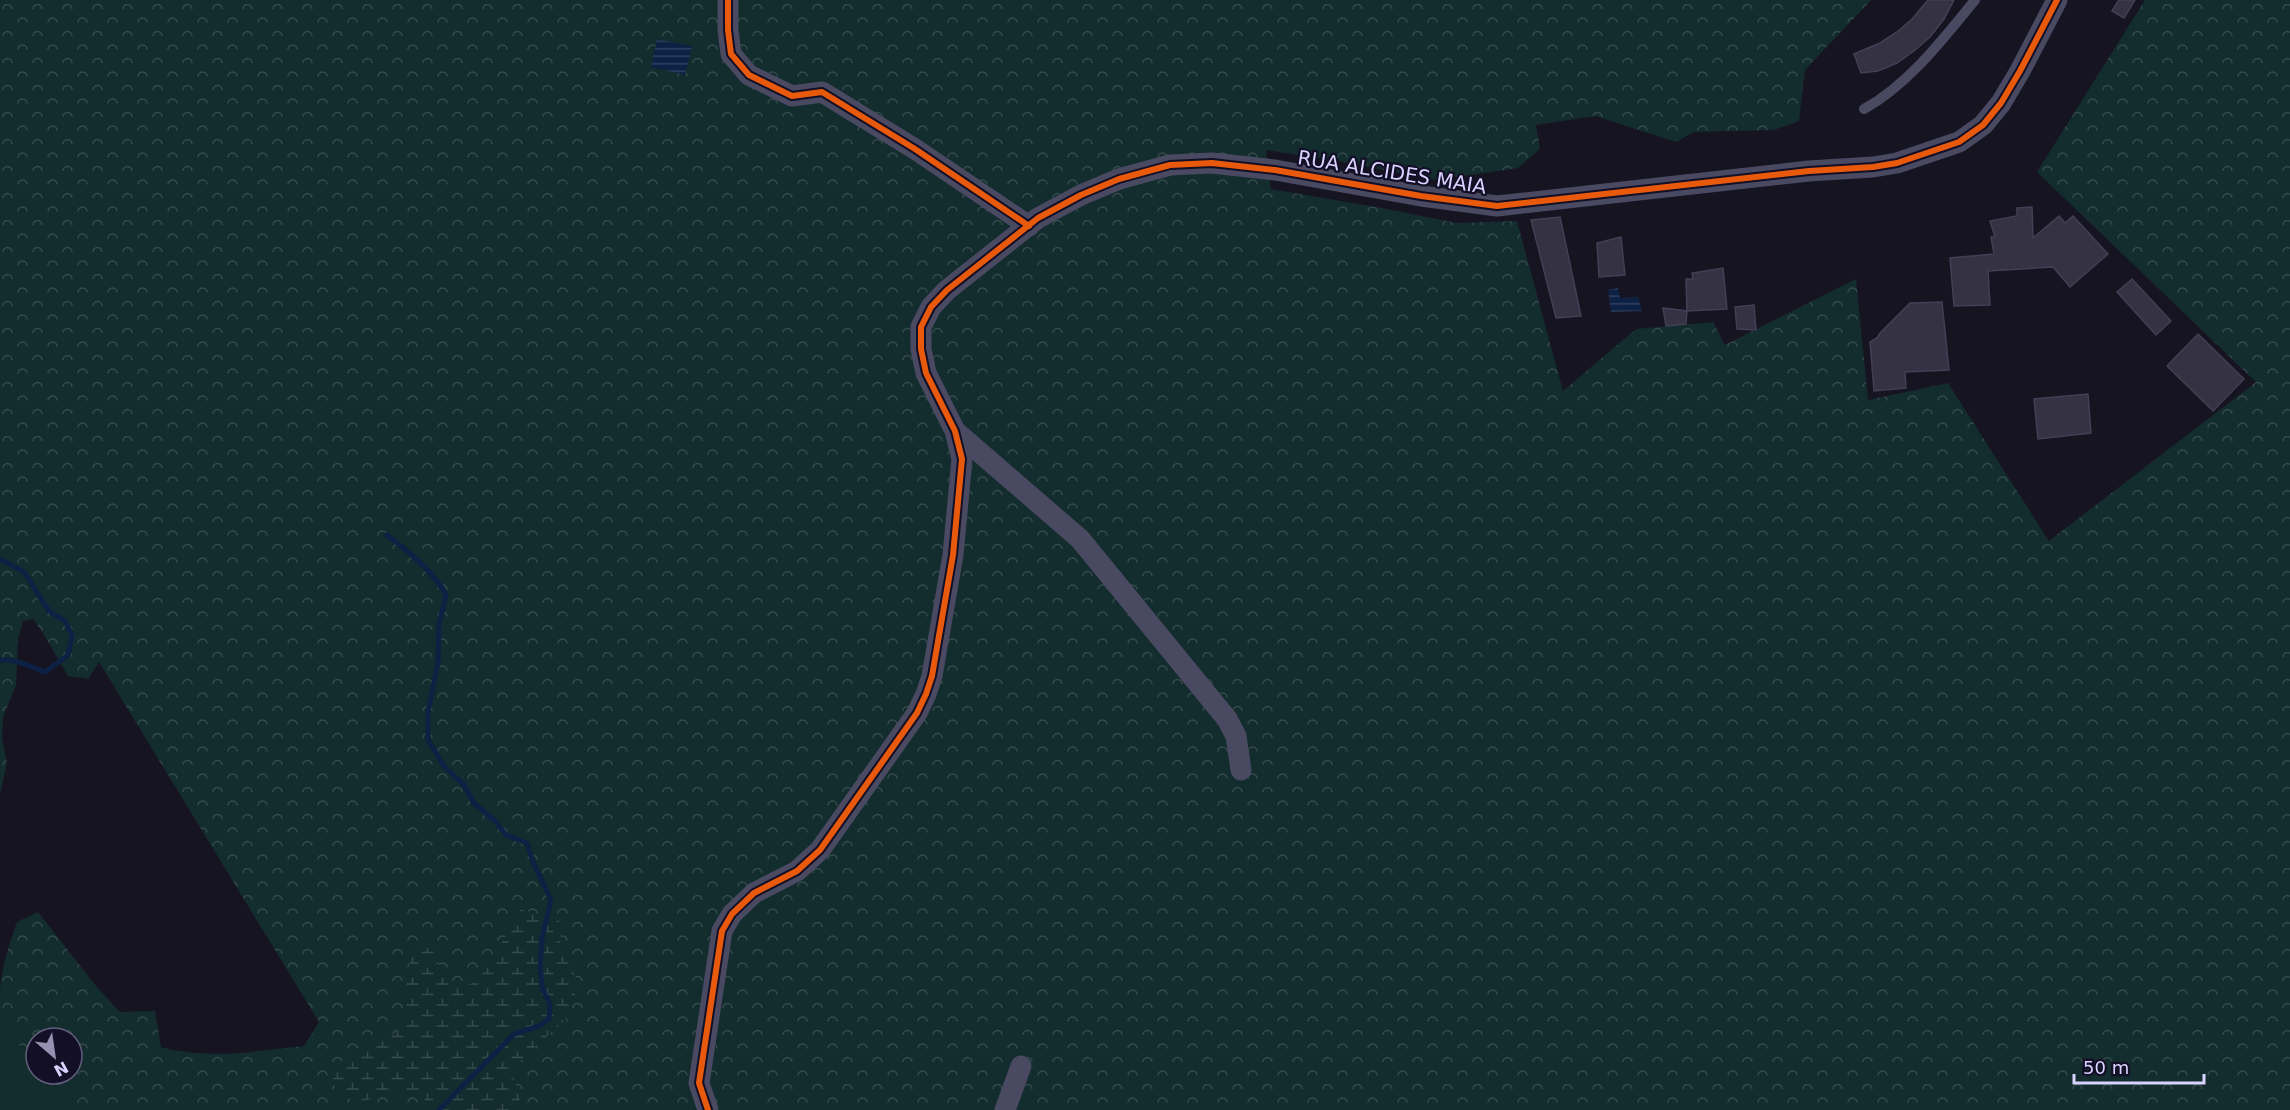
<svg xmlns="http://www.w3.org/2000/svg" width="2290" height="1110" viewBox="0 0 2290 1110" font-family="'DejaVu Sans',sans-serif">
<defs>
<pattern id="forest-crowns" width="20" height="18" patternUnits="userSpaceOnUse" patternTransform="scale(1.5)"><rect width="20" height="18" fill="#132c2d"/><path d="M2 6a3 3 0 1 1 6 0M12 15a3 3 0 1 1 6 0" fill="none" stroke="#354a4c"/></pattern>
<pattern id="wetland-marsh" width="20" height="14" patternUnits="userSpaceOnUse" patternTransform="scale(1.5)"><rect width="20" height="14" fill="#132c2d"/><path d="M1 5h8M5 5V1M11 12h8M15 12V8" fill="none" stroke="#354a4c"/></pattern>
<pattern id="water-rules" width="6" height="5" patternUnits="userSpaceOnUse" patternTransform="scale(1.5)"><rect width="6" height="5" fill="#0d2144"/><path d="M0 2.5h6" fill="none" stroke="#304060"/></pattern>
</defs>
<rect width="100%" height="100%" fill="#161421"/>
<!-- green -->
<path fill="#132c2d" d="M0,998l19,48 17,6v22h36v-6l20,21 -24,19v2h-68z"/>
<!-- forest -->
<path fill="url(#forest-crowns)" d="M0,0h1871l-66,70 -6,51 -25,9 -80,2 -18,10 -81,-26 -59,9 4,24 -22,19 -80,12 -106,-20 -66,-10 5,39 111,19 74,15 61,-2 46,170 73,-62 77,-7 12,23 131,-66 12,121 80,-17 101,158 207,-159 -219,-210 108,-172h145v1110h-2222v-2l23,-19 -19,-21v-30h-36v14l-17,-6c-6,-15 -17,-33 -19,-50 0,-25 9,-51 17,-74l21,-10 58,74 24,26 35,-1 6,36c48,13 95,4 143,-1l15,-24 -220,-360 -11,17 -20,-3c-12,-19 -21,-39 -35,-57l-10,2 -5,19 -2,45 -13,32 -1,21 5,25 -7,31z"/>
<!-- wetland -->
<path fill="url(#wetland-marsh)" d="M521,909l41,13 -2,22 19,40 -13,35 -55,50 12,41h-95l-4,-12 -16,-8 -53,13 -21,-18 -2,-15 25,-23 27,-6 21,-16v-47l9,-28 19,-3c4,20 13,30 28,41l16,-7 17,-24z"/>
<!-- water -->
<path fill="url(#water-rules)" d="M657,39l35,7 -7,29 -34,-8z
M1618,288l2,10 18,-1 4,14 -31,1 -3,-22z"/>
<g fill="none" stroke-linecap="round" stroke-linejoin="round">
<!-- stream -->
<path stroke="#0d2144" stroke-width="5" d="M387,535c22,17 46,36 59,60l-7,29 -1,39 -10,49v28l16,26 20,19 10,18 21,18 11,14 21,8 6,19 18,38 -9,38 -2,29 3,23 7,14 -1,15 -10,7 -25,8 -75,76
M0,559l24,13 25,39 16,10 7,14 -4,20 -23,17c-15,-5 -29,-14 -45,-12"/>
</g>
<!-- building -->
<path fill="#343243" stroke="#433f54" stroke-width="1.5" d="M1928,0h26l-10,19 -14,18 -16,14 -17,12 -19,8 -17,2 -7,-19 26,-11 17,-11 15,-13z
M2119,0h16l-11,18 -12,-7z
M2032,207l1,31 26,-22 6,7 8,-7 35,38 -38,33 -17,-20 -65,4 2,34 -36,1 -4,-48 44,-4 -3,-17h4l-5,-16 27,-5v-8z
M1560,217l13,61 8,38 -25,2 -25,-98z
M1621,237l4,38 -26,2 -2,-34z
M1723,268l4,41 -40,2 -1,-32h7l-1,-6z
M2132,279l39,42 -15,14 -39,-43z
M1942,302l7,68 -44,2 1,16 -32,3 -4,-49 7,-4 3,-5 30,-30z
M1754,305l2,25 -19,-1 -2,-22z
M1663,308l24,3 -1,13 -20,2z
M2198,334l46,45 -31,32 -46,-45z
M2088,394l3,39 -53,6 -4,-40z"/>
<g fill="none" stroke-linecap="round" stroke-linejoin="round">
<!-- service -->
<path stroke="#4a4962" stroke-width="10" d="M1864,109c44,-24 79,-70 111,-109"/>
<!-- minor -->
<path stroke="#4a4962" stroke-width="21" d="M728,0v30l3,24 18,21 43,21 30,-4 93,57 114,77
M955,431l125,108 147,180 9,17 5,34
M708,1110l-9,-27 23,-152 10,-17 22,-21 43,-22 23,-21 97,-137 9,-19 6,-18 21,-121 9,-96 -7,-28 -29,-58 -5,-24v-22l10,-20 16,-17 91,-72 43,-23 38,-16 51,-14 42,-2 63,7 146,26 76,10 312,-35 64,-4 24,-4 62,-21 24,-17 18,-22 19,-32 37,-71
M1005,1110l16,-44"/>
<!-- cycleway casing -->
<g stroke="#130f26" stroke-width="10">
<path id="cycleway" d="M728,0v30l3,24 18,21 43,21 30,-4 93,57 114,77
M708,1110l-9,-27 23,-152 10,-17 22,-21 43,-22 23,-21 97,-137 9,-19 6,-18 21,-121 9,-96 -7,-28 -29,-58 -5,-24v-22l10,-20 16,-17 91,-72 43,-23 38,-16 51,-14 42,-2 63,7 146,26 76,10 312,-35 64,-4 24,-4 62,-21 24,-17 18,-22 19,-32 37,-71"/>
</g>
<!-- cycleway -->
<use href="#cycleway" stroke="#e8590c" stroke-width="6"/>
</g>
<g text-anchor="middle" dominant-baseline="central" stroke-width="4.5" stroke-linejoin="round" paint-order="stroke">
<!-- street labels -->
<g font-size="20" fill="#d9d4ff" stroke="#130f26">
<text transform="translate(1392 172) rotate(9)">RUA ALCIDES MAIA</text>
</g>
</g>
<!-- north arrow -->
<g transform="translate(54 1056) rotate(151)"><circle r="28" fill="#130f26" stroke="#625e7d" stroke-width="1.5"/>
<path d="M0-4.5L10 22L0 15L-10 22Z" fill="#9591b1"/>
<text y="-9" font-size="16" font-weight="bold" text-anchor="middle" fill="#d9d4ff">N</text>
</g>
<!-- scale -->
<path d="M2074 1074v9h130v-9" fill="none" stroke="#d9d4ff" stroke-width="3"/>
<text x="2083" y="1074" font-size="18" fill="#d9d4ff" stroke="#130f26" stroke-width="4.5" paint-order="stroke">50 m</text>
</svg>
